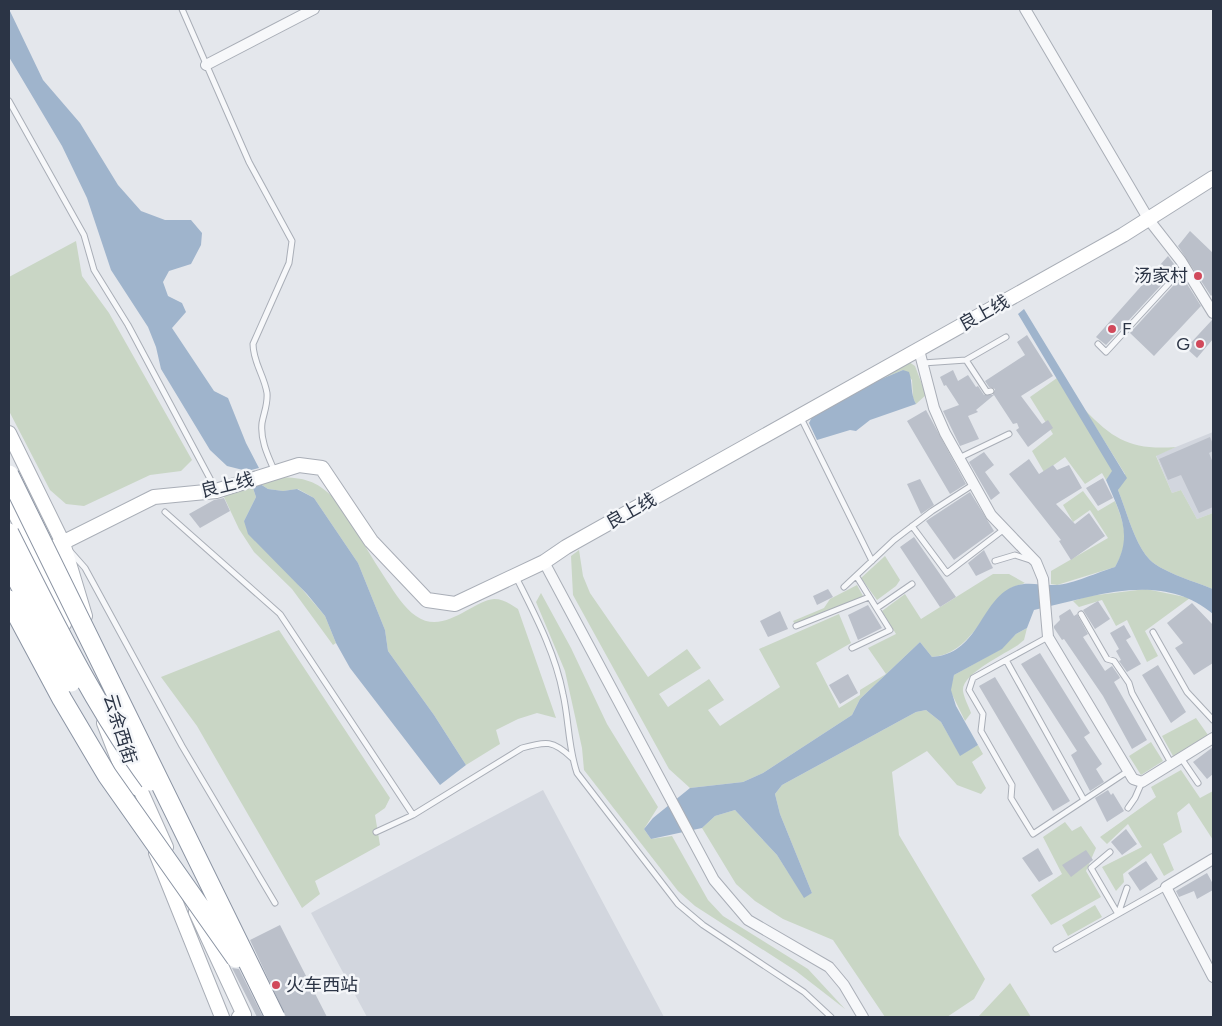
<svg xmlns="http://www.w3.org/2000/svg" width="1222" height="1026" viewBox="0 0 1222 1026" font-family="Figtree,'Noto Sans SC',sans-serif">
<rect width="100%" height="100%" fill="#e4e7ec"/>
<!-- built -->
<path fill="#d2d6de" d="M1213,432v81l-16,6 -16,-29 -9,3 -16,-38z
M543,790l121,227h-297l-56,-104z"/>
<!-- green -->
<path fill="#c9d6c5" d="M76,241l6,35 27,37 83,147 -11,11 -31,4 -66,31 -18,-2 -16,-14 -41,-79v-134z
M909,362l6,4 11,29 -10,9 -3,-6 -1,-18 -9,-10 -24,10z
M1057,378l56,93 -7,9 -4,-7 -17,11 -20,-27 -21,15 -12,-21 21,-17 -23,-37z
M1085,410c30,31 47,40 91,37l-20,9 16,37 9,-3 16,29 16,-6v76c-17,-7 -49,-16 -63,-29 -16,-17 -23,-48 -32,-70l7,-16z
M279,477c26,1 36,3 55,21 19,26 35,56 53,83 8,12 17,27 29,35 28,20 57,-16 78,-17 10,0 16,5 24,10l38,109 -19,-5 -19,6 -22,11 4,14 -34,21 -32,-50 -46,-64 -3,-21 -27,-67 -44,-65 -16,-9 -15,2 -15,-2 -11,-7z
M252,485l4,12 -12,24 81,95 11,27 -3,2 -41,-56 -38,-37 -15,-23 -16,-34z
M1083,491l15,20 17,-10c10,25 15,41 0,66l-58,18 -6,-1v-13l57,-33 -18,-28 -17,12 -10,-17z
M579,550l4,26 7,17 58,84 39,-28 14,19 -42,26 9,13 41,-28 15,21 -16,10 12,16 60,-39 -21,-38 80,-35 12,29 -35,20 23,45 21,-13v-5l26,-16 -18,-26 28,-14 -14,-23 23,-17 16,25 72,-45h16l16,9c-5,2 -13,3 -17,7 -27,22 -37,64 -76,67l-12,-15 -60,57 -8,16 -89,58 -20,9 -53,6 -21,-19 -96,-174 -2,-39z
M885,556l15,24 -4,6 -19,14 -16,-22z
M857,585l6,11 -67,30 -3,-5 31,-13 6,-9z
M1146,589l44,9 -45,33 13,25 -11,6 -20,-42 -11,6 -14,-26 -23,7 -6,-6 16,-5z
M541,593l30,55 36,76 51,83 -14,22 7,10 21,-3 36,64 15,16 85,53 37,40 -49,-38 -101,-65 -17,-15 -94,-121 -2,-22 -17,-77 -29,-69z
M1027,628l-3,12 -6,5c-13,9 -57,29 -55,46 1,7 6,16 8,22l-6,8 -15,-31 4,-15 47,-26 15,-15z
M279,630l111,168 -5,10 -10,7 5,30 -65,36 5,13 -18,14 -105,-182 -36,-49z
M926,710l15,12 19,33 18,-10 5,9 -11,8 14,26 -5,6 -24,-9 -30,-34 -35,21 7,63 86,144 -11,20 -27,18h-62l-52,-77 -50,-21 -28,-18 -19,-17 -34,-56 13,-12 20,-6 42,45 27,42 8,-4 -32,-79 -5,-20 7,-9 134,-73z
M1196,718l12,17 -35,21 -11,-20z
M1151,742l12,19 -22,14 -12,-19z
M1181,770l19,28 13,-7v49l-24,-37 -12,10 5,19 -19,12 11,26 -10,6 -13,-23 -28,21 1,8 -8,9 -14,-24 40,-20 -14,-23 -21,20 -7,-7 56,-40 -5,-10z
M1065,822l7,9 9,-5 15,22 -10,23 15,26 -50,28 -20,-30 31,-21 -19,-37z
M1095,905l7,12 -34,19 -6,-11z
M1010,983l21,34h-53z"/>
<!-- water -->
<path fill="#9fb4cc" d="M9,9l34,71 37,43 38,62 23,26 24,9h26l11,13 -1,12 -10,19 -22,7 -6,11 5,14 14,7 4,9 -14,16 42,63 14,7 18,45 13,25 -12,3 -20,-5 -17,-16 -49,-81 -5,-22 -8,-20 -37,-57 -24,-72 -25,-52 -53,-89z
M1024,309l103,169 -9,12c9,22 16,53 32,70 14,13 46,22 63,29v25c-53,-44 -119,-17 -179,-4l-7,18 -11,6 -14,15 -48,26 -3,15 5,16 22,39 -18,11 -19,-34 -15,-12 -10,2 -134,73 -7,9 5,20 32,79 -8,5 -27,-43 -42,-45 -20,6 -13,12 -51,11 -7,-10 9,-11 37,-30 53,-6 20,-9 89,-58 8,-16 60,-57 12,15c46,-3 47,-52 78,-69 16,-8 29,-2 46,-3 17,-1 42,-13 59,-18 19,-33 4,-56 -9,-87l6,-9 -94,-157z
M903,370l6,2c4,11 1,22 7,32l-46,16 -14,11 -6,-1 -33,10 -8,-17 3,-6 67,-37z
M257,482l11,7 15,2 14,-2 17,9 44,65 27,67 3,21 46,64 32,50 -26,20 -90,-117 -14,-25 -11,-27 -18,-22 -59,-60 -4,-13 12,-24 -4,-12z"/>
<!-- building -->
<path fill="#bbc0ca" d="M1190,231l23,22v41l-2,2 -33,-50z
M1168,256l9,12 -71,77 -10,-8z
M1182,276l19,30 -47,50 -24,-23z
M1212,320l1,19 -16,19 -11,-10z
M1027,335l26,41 -32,20 21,28 6,-4 5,8 -25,19 -12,-17 3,-2 -2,-5 -4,1 -19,-29 -18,15 2,2 -10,4 11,23 -19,7 -17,-35 16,-6 -13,-20 -2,1 -4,-9 13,-7 5,11 10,-6 8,12 2,-1 6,9h9l2,-6 -6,-2 -4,-6 40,-26 -8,-13z
M926,410l40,74 -16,10 -43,-73z
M1210,437l3,7v7l-4,2 4,10v44l-14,6 -18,-38 -13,5 -9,-21z
M984,452l10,13 -9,7 15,21 -9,7 -22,-38z
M1029,459l10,15 14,-9 4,5 12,-5 13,23 -26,16 19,20 14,-11 16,23 -34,24 -12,-19 2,-1 -52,-66z
M1103,478l10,20 -15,8 -12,-18z
M920,479l14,26 -13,9 -14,-30z
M970,492l24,39 -40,29 -28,-39z
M224,498l6,13 -30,17 -11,-14 25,-14z
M914,537l42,60 -16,10 -40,-60z
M984,550l9,18 -17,8 -8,-13z
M828,589l5,8 -16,8 -4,-9z
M1098,601l12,18 -15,10 -12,-19z
M1192,603l21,22v38l-19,12 -19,-27 8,-5 -16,-20z
M868,605l14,23 -24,12 -10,-25z
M1070,609l4,7 3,-2 11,20 -5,3 22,34 7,-5 7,10 1,2 -6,4 33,58 -15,9 -29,-53 -39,-57 -2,1 -8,-12v-2l6,-6 -1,-4z
M780,611l8,18 -20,8 -8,-16z
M1124,625l7,12 -5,3 15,24 -14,8 -8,-11 2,-1 -5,-9 3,-2 -9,-16z
M1040,653l50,80 -6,4 18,27 -6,5 8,13 -14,9 -19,-36 6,-4 -56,-87z
M1158,665l28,47 -15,11 -29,-48z
M848,674l10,19 -18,11 -11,-19z
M995,677l75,124 -17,10 -74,-125z
M1213,747v27l-6,5 -14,-17z
M1108,790l3,5 2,-2 11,18 -17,11 -12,-24z
M1126,829l11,15 -15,11 -11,-13z
M1038,848l15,26 -14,8 -17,-24z
M1086,850l7,10 -22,17 -9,-12z
M1146,861l12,18 -18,12 -12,-18z
M1207,873l6,11v6l-16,9 -3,-8 -15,6 -3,-6z
M280,925l47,92h-41l-36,-77z
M232,968l7,1 24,48h-6z"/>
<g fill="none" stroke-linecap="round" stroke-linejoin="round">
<!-- lane casing -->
<g stroke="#a9aeb7" stroke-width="7">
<path id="lane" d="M182,9l67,153 43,79 -3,22 -36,81c0,18 11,31 14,49 1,11 -3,19 -5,30 -2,17 6,33 13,49
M9,101l75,134 10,35 34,55 87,163
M1098,344l8,8 78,-85
M966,360l21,32 4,-1
M923,363l43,-3 40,-23
M800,416l72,145
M959,458l50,-24
M165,512l115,102 133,201
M912,526l35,47 56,-43
M70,551l15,17 97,178 93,157
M995,561l20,-6 15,5
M516,577c19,38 39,75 47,117 6,26 5,53 14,79l101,131 25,21 101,67 27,25
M844,587l50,-47 38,-29 42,-27
M877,608l35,-24
M1081,614l26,45 7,2 15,22 3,10 39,70
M796,626l73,-29
M1153,632l34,60 26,28
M1048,637l-75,41 -4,12 14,24 -2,17 31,54 -1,13 22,36 95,-63
M852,648l38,-18 -33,-53
M1006,660l78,140
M1181,758l17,25
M1128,808l7,-10 7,-16
M376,832l37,-17 109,-67c24,-7 31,-8 50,10
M1110,852l-19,16 27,46
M1118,914l9,-26
M1056,949l110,-62"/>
</g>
<!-- street casing -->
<g stroke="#a9aeb7" stroke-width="12">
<path id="street" d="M1025,9l124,211 32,41 32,52
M206,65l108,-56
M919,350l15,58 11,25 46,82 45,47 7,17 5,58 85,142 9,3 71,-44
M544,562l170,318 34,40 81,47 15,18 19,32
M1213,859l-47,28 47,90"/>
</g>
<!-- secondary casing -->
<g stroke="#a9aeb7" stroke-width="16">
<path id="secondary" d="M9,433l54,110 22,73
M9,502l28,54 27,68
M16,566l138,-69 62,-6 83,-26 23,3 49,73 56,59 28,4 89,-42 22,-15 557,-312 90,-57
M104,723l23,59
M135,778l31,69
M156,853l66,164
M196,912l48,103 -5,2"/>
</g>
<!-- highway casing -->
<g stroke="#8b94a3" stroke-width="21">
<path id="highway" d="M127,771l10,15"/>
</g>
<!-- lane -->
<use href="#lane" stroke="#f7f8fa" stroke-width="5"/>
<!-- street -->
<use href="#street" stroke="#f7f8fa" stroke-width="10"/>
<!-- secondary -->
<use href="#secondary" stroke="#fff" stroke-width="14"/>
<!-- highway -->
<use href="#highway" stroke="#fff" stroke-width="19"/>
<!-- highway-bridge casing -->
<g stroke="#8b94a3" stroke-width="21" stroke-linecap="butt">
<path id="highway-bridge" d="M9,475l266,542
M9,533c43,85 84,171 141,248
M9,564l62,118
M9,600l53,99 45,76 129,183"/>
</g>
<!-- highway-bridge -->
<use href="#highway-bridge" stroke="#fff" stroke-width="19"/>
</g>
<!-- markers -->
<g fill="#d1495b" stroke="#f4f6f9" stroke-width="2">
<circle cx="1198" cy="276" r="5"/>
<circle cx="1112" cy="329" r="5"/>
<circle cx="1200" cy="344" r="5"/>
<circle cx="276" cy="985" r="5"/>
</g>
<g text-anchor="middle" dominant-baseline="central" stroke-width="5" stroke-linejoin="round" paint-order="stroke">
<!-- poi labels -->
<g font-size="18" fill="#2b3445" stroke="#f4f6f9" text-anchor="end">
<text x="1188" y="276">汤家村</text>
<text x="1122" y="329" text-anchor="start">F</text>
<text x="1190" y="344">G</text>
<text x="286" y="985" text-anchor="start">火车西站</text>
</g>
<!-- street labels -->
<g font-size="18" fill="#2b3445" stroke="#f4f6f9">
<text transform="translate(984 313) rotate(-29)">良上线</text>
<text transform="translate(227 485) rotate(-14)">良上线</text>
<text transform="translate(631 511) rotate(-29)">良上线</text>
<text transform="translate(120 729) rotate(73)">云余西街</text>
</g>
</g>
<!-- border -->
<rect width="1222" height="1026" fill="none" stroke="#2b3445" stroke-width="20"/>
</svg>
